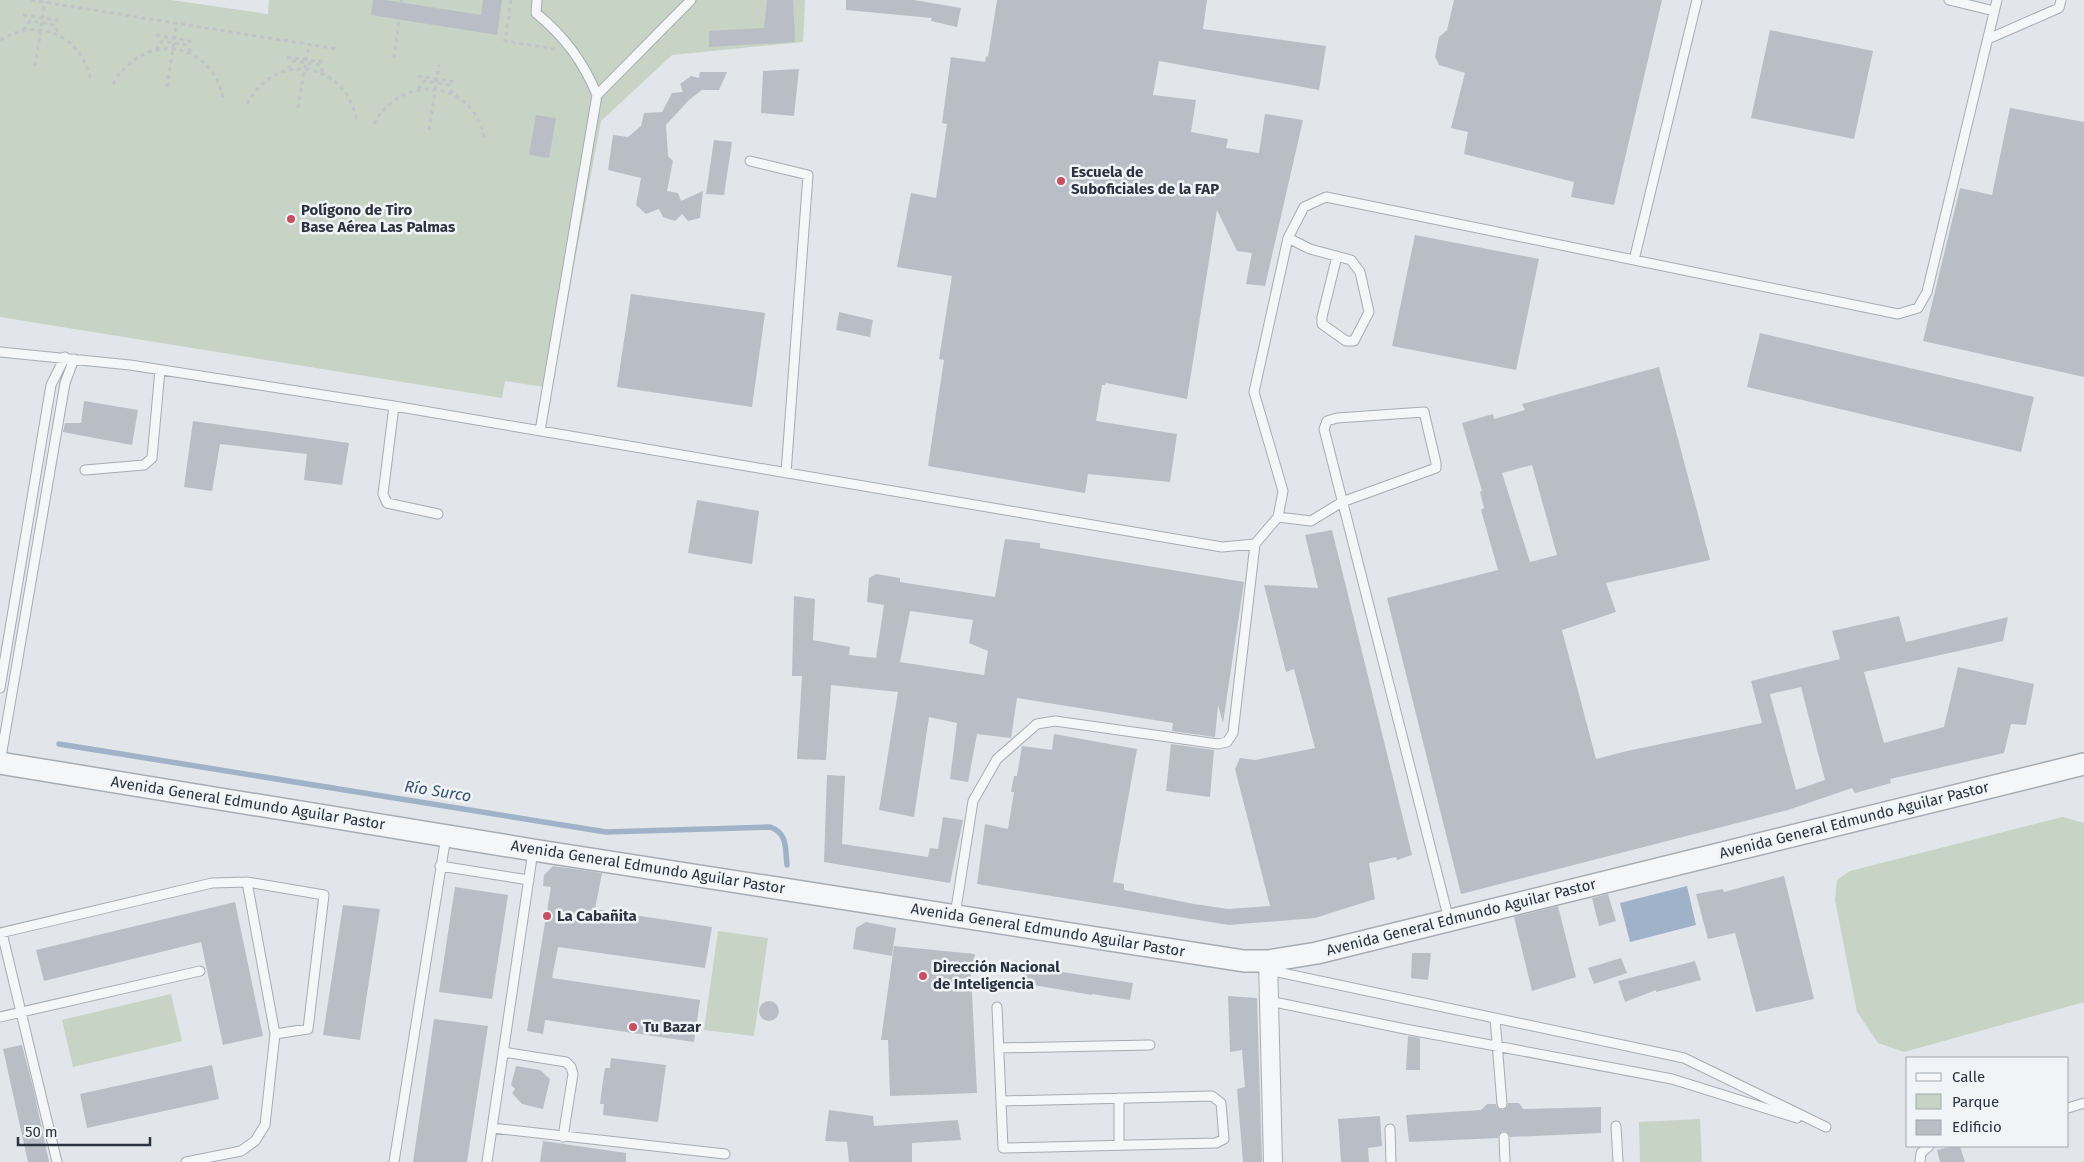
<svg xmlns="http://www.w3.org/2000/svg" width="2084" height="1162" viewBox="0 0 2084 1162" font-family="'Fira Sans',sans-serif">
<rect width="100%" height="100%" fill="#e2e5e9"/>
<!-- green -->
<path fill="#c7d3c4" d="M0,0h171l97,14 1,-14h536l-2,42 -131,13 -71,66 -50,267 -46,-7 -3,17 -502,-81z
M2063,817l21,6v179l-180,50 -26,-9 -21,-31 -22,-112 2,-20 13,-9z
M718,931l50,7 -14,98 -50,-6z
M171,994l11,47 -109,26 -11,-47z
M1700,1119l2,43h-62l-1,-40z"/>
<!-- water -->
<path fill="#9fb2c7" d="M1687,886l9,39 -66,17 -10,-39z"/>
<g fill="none" stroke-linecap="round" stroke-linejoin="round">
<!-- stream -->
<path stroke="#9fb2c7" stroke-width="5.5" d="M59,744l547,88 164,-5c18,6 15,21 17,38"/>
</g>
<!-- building -->
<path fill="#b9bec6" fill-rule="evenodd" d="M373,0h12l96,15 2,-15h19l-5,35 -126,-20z
M767,0h26l2,42 -86,5v-16l55,-3z
M846,0h68l47,8 -4,19 -26,-6 1,-3 -86,-8z
M997,0h210l-4,29 123,17 -7,44 -160,-29 -6,34 43,5 -5,32 37,7 -2,9 33,5 6,-39 38,6 -38,166 -19,-2 6,-31 -15,-2 -20,-41 -30,189 -81,-16 -1,2h-3l-6,36 81,13 -7,48 -82,-8 -3,19 -157,-27 16,-106 -5,-1 13,-83 -55,-9 14,-74 25,5 11,-74 -5,-1 9,-66 34,5 1,-6 2,1z
M1454,0h208l-48,205 -43,-8 3,-15 -110,-28 4,-22 -17,-4 14,-55 -26,-8 -4,-8 4,-20 8,-7z
M1770,30l103,21 -19,88 -103,-21z
M799,69l-5,47 -33,-3 2,-42z
M700,72h27l-8,18h-17l-13,10 -23,25 2,31 5,5 -6,30 11,2 3,8 22,-10 -3,27 -12,3 -6,-7 -7,7 -12,-4 -4,-8 -13,5 -10,-9 5,-27 -33,-8 5,-35 15,2 13,-11 3,-13 18,-1 10,-19 11,-1 -3,-8 11,-8 8,2z
M2010,108l74,14v255l-161,-36 37,-153 32,7z
M536,115l20,3 -7,40 -20,-3z
M714,140l18,2 -8,53 -18,-1z
M1415,235l124,24 -23,111 -124,-24z
M631,294l134,19 -13,94 -135,-20z
M839,312l34,8 -3,17 -34,-7z
M1760,333l274,64 -13,55 -274,-65z
M1659,367l51,193 -104,23 10,29 -54,18 34,129 31,-8 135,-28 -11,-42 89,-22 -8,-28 67,-15 7,26 102,-25 -5,24 -139,31 20,71 60,-16 14,-60 76,17 -8,41 -15,-1 -7,29 -114,26 1,4 -36,10 -3,-5 -64,22 -327,84 -74,-296 111,-28 -17,-60 3,-2 -4,-16 2,-1 -20,-68 31,-9 1,5 31,-9 -3,-6zM1532,465l25,90 -27,7 -28,-89zM1801,687l24,93 -29,10 -26,-96z
M84,401l54,9 -6,35 -69,-13 2,-9h16z
M193,421l156,22 -7,42 -38,-5 3,-26 -87,-10 -8,47 -28,-4z
M697,500l62,11 -7,53 -64,-11z
M1332,530l80,325 -15,5 -1,-3 -27,6 6,36 -60,19 -86,7 -252,-41 8,-60 23,5 6,-37h-3l3,-16h3l5,-30 30,4 2,-16 83,15 -24,133 11,2v6l70,14 34,5 42,-3 -35,-137 5,-11 15,2 60,-12 -21,-79 -8,3 -22,-87 54,3 -13,-53z
M1005,539l35,4v5l204,34 -21,141 -5,-18 -3,32 -43,-6 1,-8 -156,-25 -6,40 -34,-4 -9,48 -18,-3 7,-56 -28,-6 -15,100 -35,-7 19,-118 -67,-7 -5,75 -29,-1 5,-83h-10l2,-80 21,3 -2,41 37,7 -1,8 27,3 8,-53 -17,-3 2,-24 7,-4 24,4v4l95,15zM910,611l63,9 -4,23 19,8 -4,24 -84,-13z
M1171,744l43,6 -4,47 -44,-6z
M827,775l18,1 -3,68 86,13 2,-9 8,1 5,-32 20,3 -13,63 -126,-21z
M553,866l49,7 -7,36 117,18 -7,41 -147,-21 -6,31 148,22 -6,42 -149,-22 -2,14 -16,-3 24,-144 -8,-1 1,-11z
M1784,876l30,123 -58,13 -21,-79 -27,6 -12,-45 27,-5 1,3z
M455,887l53,8 -16,104 -53,-7z
M1608,894l8,27 -17,5 -7,-28z
M235,902l28,134 -40,9 -22,-103 -157,39 -8,-31z
M343,905l37,4 -20,131 -37,-5z
M1558,906l18,71 -44,14 -18,-74z
M866,922l30,6 -4,28 -39,-7 3,-21z
M894,946l81,8 -4,19 6,120 -87,3 -2,-56h-7z
M1412,953h19l-3,27 -17,-2z
M1621,958l6,15 -33,11 -6,-16z
M1695,961l6,19 -45,12v-2l-31,12 -7,-21z
M1024,966l109,17 -3,17 -38,-6v1l-70,-12z
M1228,996l29,2 5,164h-19l-6,-73 8,-2 -3,-37 -12,2z
M759 1011a10 10 0 1 1 20 0a10 10 0 1 1-20 0Z
M434,1019l54,7 -21,136h-54z
M1408,1036l12,2v32h-14z
M22,1045l11,42 16,75h-21l-25,-113z
M611,1058l55,7 -8,57 -55,-7 1,-11h-4l2,-16 3,-20h5z
M212,1065l7,34 -132,29 -7,-34z
M516,1066l24,4 10,9 -7,30 -21,-5 -10,-11 3,-4 -4,-4z
M1508,1103h11l4,6 78,-2v26l-91,4 -3,-5 -4,-1 -4,3 -1,4 -89,4 -3,-27 75,-5 6,-6h9l1,4 6,2 4,-3z
M829,1110l44,6 1,10 84,-6 3,20 -49,3v19h-63l-2,-20 -22,-1z
M1380,1116l2,30 -14,2 1,14h-28l-3,-43z
M543,1141l83,12v9h-86z
M1954,1146h6l5,16h-25l-3,-12z"/>
<g fill="none" stroke-linecap="round" stroke-linejoin="round">
<!-- service casing -->
<g stroke="#a7acb3" stroke-width="11">
<path id="service" d="M537,0l-1,13c28,23 47,48 61,82
M1949,0l45,11
M1988,39l71,-31 2,-8
M750,161l58,14 -22,298
M1288,238l22,11 41,11 9,12 9,40 -15,29h-8l-24,-17v-7l15,-61
M1634,260l63,-260
M0,352l130,13 264,41 828,141 33,-3
M394,406l-11,88 4,9 51,11
M540,431l57,-336 94,-95
M85,470l59,-5 8,-7 8,-88
M1278,517l33,4 31,-19 94,-34v-5l-12,-51 -87,6 -10,3 -3,8 125,491
M0,688l51,-303 14,-28
M0,763l65,-380 9,-24
M440,866l89,14
M955,915l18,-114 24,-42 40,-35 18,-3 163,23 9,-2 6,-9 22,-189 23,-27 5,-26 -29,-99 34,-154 16,-31 22,-10 572,117 20,-6 9,-16 70,-292
M0,933l212,-50 35,-1 77,13 -16,134 -33,5
M2,933l55,229
M1268,970l416,88 142,69
M1269,1001l136,28 267,50 125,39
M997,1007l6,141 213,-5 8,-4 -3,-36 -9,-7 -211,5
M0,1017l200,-46
M1495,1018l7,86
M999,1048l151,-3
M503,1052l63,10 5,5 2,7 -10,63
M2068,1108l16,-5
M1616,1126l2,36
M492,1128l233,26
M1390,1129l1,33
M1504,1137l1,25
M1119,1145v-47
M186,1162l55,-11 14,-10 10,-16 10,-91 -28,-152
M394,1162l52,-326
M487,1162l46,-311
M1920,1162l1,-9 8,-7"/>
</g>
<!-- minor casing -->
<g stroke="#a7acb3" stroke-width="20">
<path id="minor" d="M1268,961l5,201"/>
</g>
<!-- tertiary casing -->
<g stroke="#a7acb3" stroke-width="24">
<path id="tertiary" d="M0,763l533,87 711,111h24l49,-8 767,-189"/>
</g>
<!-- path -->
<path stroke="#c0c3c8" stroke-width="3" stroke-dasharray="4 4" stroke-linecap="butt" d="M31,0l307,49
M511,0l-6,41 50,8
M401,2v-2
M23,15l39,6
M23,30l7,-9 25,4 3,10
M156,35l38,7
M0,40c39,-24 82,-4 91,41
M156,50l6,-9 26,4 3,9
M287,57l38,5
M394,58l5,-39
M35,66l10,-64
M288,69l6,-8 26,4 3,8
M418,76l38,6
M113,84c30,-53 99,-45 111,17
M167,87l10,-64
M418,89l6,-8 25,4 3,9
M247,104c28,-54 99,-43 110,17
M298,108l11,-64
M374,124c29,-53 100,-44 111,16
M429,130l10,-65"/>
<!-- service -->
<use href="#service" stroke="#f4f6f8" stroke-width="9"/>
<!-- minor -->
<use href="#minor" stroke="#f4f6f8" stroke-width="18"/>
<!-- tertiary -->
<use href="#tertiary" stroke="#f4f6f8" stroke-width="21"/>
</g>
<!-- markers -->
<g fill="#c55061" stroke="#f1f4f7" stroke-width="2">
<circle cx="1061" cy="181" r="5"/>
<circle cx="291" cy="219" r="5"/>
<circle cx="547" cy="916" r="5"/>
<circle cx="923" cy="976" r="5"/>
<circle cx="633" cy="1027" r="5"/>
</g>
<g text-anchor="middle" dominant-baseline="central" stroke-width="5" stroke-linejoin="round" paint-order="stroke">
<!-- poi labels -->
<g font-size="15" font-weight="bold" fill="#2b3340" stroke="#f1f4f7" text-anchor="start">
<text x="1071" y="172">Escuela de<tspan x="1071" dy="17">Suboficiales de la FAP</tspan></text>
<text x="301" y="210">Polígono de Tiro<tspan x="301" dy="17">Base Aérea Las Palmas</tspan></text>
<text x="557" y="916">La Cabañita</text>
<text x="933" y="967">Dirección Nacional<tspan x="933" dy="17">de Inteligencia</tspan></text>
<text x="643" y="1027">Tu Bazar</text>
</g>
<!-- street labels -->
<g font-size="15" fill="#2b3340" stroke="#f1f4f7">
<text transform="translate(248 803) rotate(9)">Avenida General Edmundo Aguilar Pastor</text>
<text transform="translate(1854 820) rotate(-14)">Avenida General Edmundo Aguilar Pastor</text>
<text transform="translate(648 867) rotate(9)">Avenida General Edmundo Aguilar Pastor</text>
<text transform="translate(1461 917) rotate(-14)">Avenida General Edmundo Aguilar Pastor</text>
<text transform="translate(1048 930) rotate(9)">Avenida General Edmundo Aguilar Pastor</text>
</g>
<!-- water labels -->
<g font-size="16" font-style="italic" fill="#385171" stroke="#f1f4f7">
<text transform="translate(438 791) rotate(9)">Río Surco</text>
</g>
</g>
<!-- legend -->
<rect x="1906" y="1057" width="162" height="90" fill="#f1f4f7" stroke="#a2a7ae"/>
<rect x="1916" y="1073" width="25" height="8" fill="#f4f6f8" stroke="#a2a7ae"/>
<text x="1952" y="1082" font-size="15" fill="#2b3340">Calle</text>
<rect x="1916" y="1094" width="25" height="15" fill="#c7d3c4" stroke="#a2a7ae"/>
<text x="1952" y="1107" font-size="15" fill="#2b3340">Parque</text>
<rect x="1916" y="1120" width="25" height="15" fill="#b9bec6" stroke="#a2a7ae"/>
<text x="1952" y="1132" font-size="15" fill="#2b3340">Edificio</text>
<!-- scale -->
<path d="M18 1137v8h132v-8" fill="none" stroke="#2b3340" stroke-width="2.5"/>
<text x="25" y="1137" font-size="15" fill="#2b3340" stroke="#f1f4f7" stroke-width="4" paint-order="stroke">50 m</text>
</svg>
